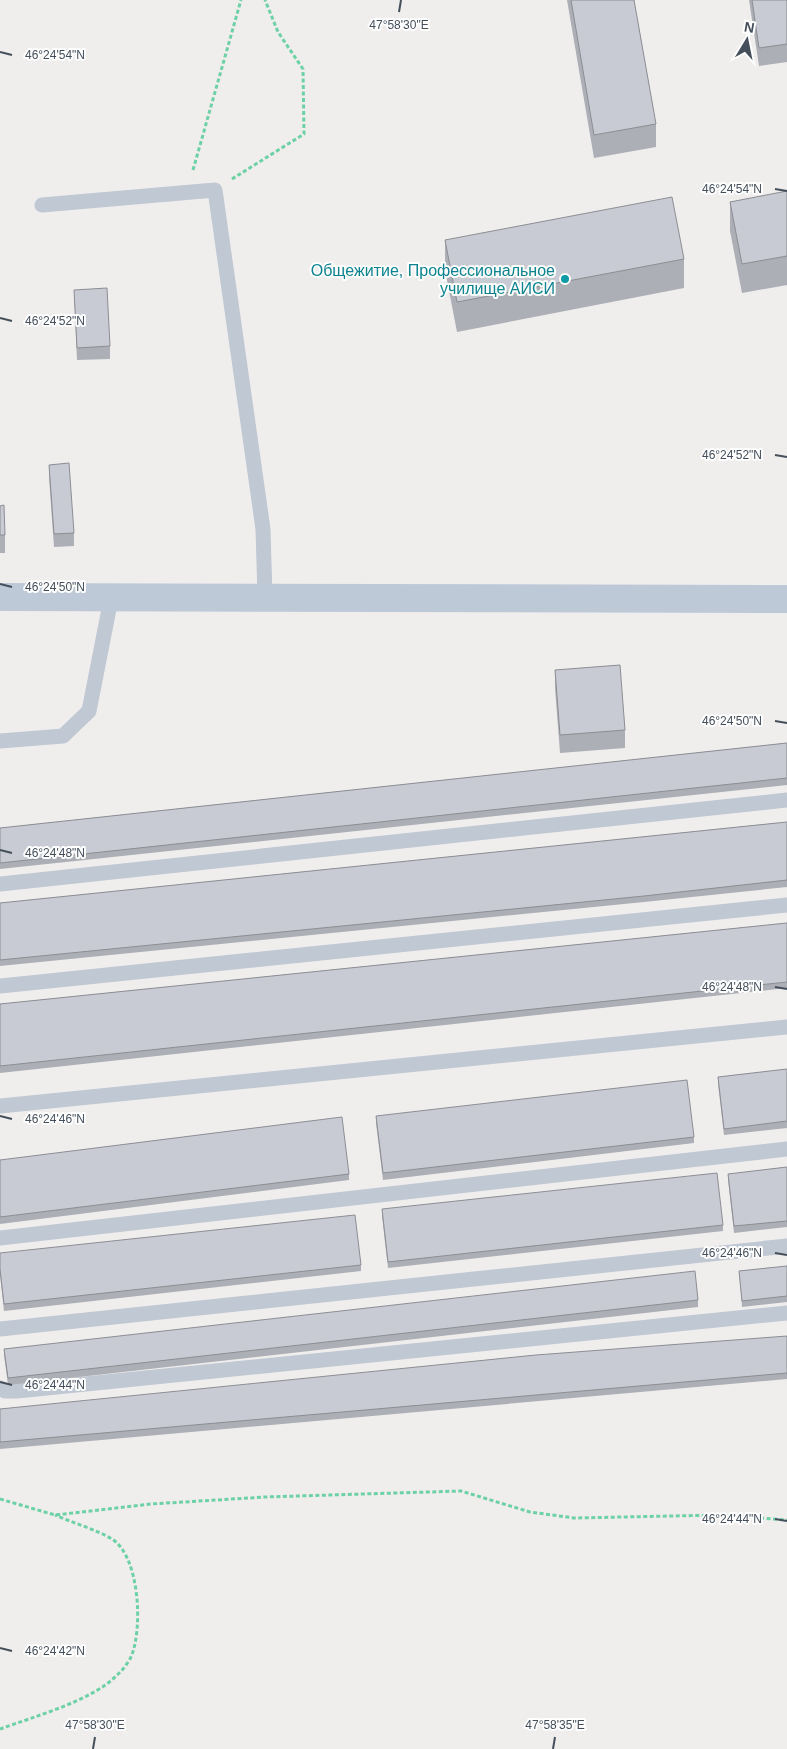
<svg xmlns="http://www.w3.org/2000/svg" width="787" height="1749" viewBox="0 0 787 1749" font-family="Helvetica,sans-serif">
<rect width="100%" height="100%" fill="#f0eded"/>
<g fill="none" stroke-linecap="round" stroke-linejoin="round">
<!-- path -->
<path stroke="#6dd1a6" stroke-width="3" stroke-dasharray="4 2.5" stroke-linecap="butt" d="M193,170l48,-170
M232,179l72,-45 -1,-65 -25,-37 -13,-32
M0,1499l55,16 96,-11 114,-7 196,-6 69,21 44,6 146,-3 67,5
M0,1729c33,-12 94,-29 117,-54 5,-4 11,-12 14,-18 12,-28 9,-100 -19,-118 -17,-10 -39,-16 -57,-24"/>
<!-- lane -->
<path stroke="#bfc8d3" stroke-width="15" d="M42,205l173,-15 48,339 2,68
M0,741l63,-5 26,-25 22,-112
M0,884l787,-84
M0,986l787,-81
M0,1106l787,-79
M0,1238l787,-89
M0,1329l787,-83
M0,1388l5,3h12l770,-78"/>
<!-- secondary -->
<path stroke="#bec9d8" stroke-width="28" d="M0,597l787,2"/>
</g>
<!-- wall -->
<path fill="#acafb5" d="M567,0h67l22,124v23l-62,11z
M749,0h38v62l-28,4z
M787,191v94l-45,8 -12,-62v-29z
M445,240l239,19v29l-227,44 -12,-62z
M74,290l36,56v13l-33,1z
M49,465l25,68v13l-20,1 -5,-70z
M0,506l5,29v18h-5z
M555,670l70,60v18l-65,5 -5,-65z
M787,743v42l-787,84v-41z
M787,822v65l-143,15 -644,64v-63z
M787,923v65l-787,85v-69z
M787,1069v59l-63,7 -6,-51v-7z
M376,1116l318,21v6l-311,37 -7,-57z
M0,1160l349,14v6l-349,44z
M787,1167v60l-53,6 -6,-53v-6z
M382,1209l341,16v6l-335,37 -6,-52z
M0,1253l361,12v6l-357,40 -4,-36z
M787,1266v36l-45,5 -3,-36z
M698,1300v7l-690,78 -4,-30v-6z
M787,1336v43l-787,70v-40z"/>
<!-- building -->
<path fill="#c8cbd3" stroke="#8c8e94" d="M571,0h63l22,124 -62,11z
M752,0h35v44l-28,4z
M787,191v65l-45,8 -12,-62z
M672,197l12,62 -227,43 -12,-62z
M107,288l3,58 -33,2 -3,-58z
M69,463l5,70 -20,1 -5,-69z
M4,505l1,30h-5v-29z
M620,665l5,65 -65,5 -5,-65z
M787,743v35l-787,85v-35z
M787,822v58l-143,16 -644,64v-57z
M787,923v59l-787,84v-62z
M787,1069v52l-63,8 -6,-52z
M687,1080l7,57 -311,36 -7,-57z
M342,1117l7,57 -349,43v-57z
M787,1167v54l-53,5 -6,-52z
M717,1173l6,52 -335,37 -6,-53z
M355,1215l6,50 -357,39 -4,-35v-16z
M787,1266v30l-45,5 -3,-30z
M695,1271l3,29 -690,78 -4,-29z
M787,1336v37l-787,69v-33l536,-54z"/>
<!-- ticks -->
<path fill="none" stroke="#444f5b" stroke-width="2" d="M399,12l2,-12M0,52l12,3M775,189l12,2M0,318l12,3M775,455l12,2M0,584l12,3M775,721l12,2M0,850l12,3M775,987l12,2M0,1116l12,3M775,1253l12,2M0,1382l12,3M775,1519l12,2M0,1648l12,3M93,1749l2,-12M553,1749l2,-12"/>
<!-- markers -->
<circle fill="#0f9aa8" stroke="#fff" stroke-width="2" cx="565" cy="279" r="5"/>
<g text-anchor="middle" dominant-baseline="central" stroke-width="4" stroke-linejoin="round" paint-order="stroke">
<!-- culture labels -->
<g font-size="16" fill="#0d838f" stroke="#fff" text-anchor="end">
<text x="555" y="270">Общежитие, Профессиональное<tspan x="555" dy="18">училище АИСИ</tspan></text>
</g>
</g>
<g font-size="12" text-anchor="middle" fill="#444f5b" stroke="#fff" stroke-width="4" stroke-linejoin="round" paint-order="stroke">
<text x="399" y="29">47°58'30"E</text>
<text x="55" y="59">46°24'54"N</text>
<text x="732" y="193">46°24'54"N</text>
<text x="55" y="325">46°24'52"N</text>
<text x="732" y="459">46°24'52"N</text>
<text x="55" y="591">46°24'50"N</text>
<text x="732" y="725">46°24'50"N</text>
<text x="55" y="857">46°24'48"N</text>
<text x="732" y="991">46°24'48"N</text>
<text x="55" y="1123">46°24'46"N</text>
<text x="732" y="1257">46°24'46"N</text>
<text x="55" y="1389">46°24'44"N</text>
<text x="732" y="1523">46°24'44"N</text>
<text x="55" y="1655">46°24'42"N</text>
<text x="95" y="1729">47°58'30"E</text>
<text x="555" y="1729">47°58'35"E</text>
</g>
<!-- north arrow -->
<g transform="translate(747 40) rotate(10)" stroke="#ffffff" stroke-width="4" paint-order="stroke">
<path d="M0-4L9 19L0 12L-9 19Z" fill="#444f5b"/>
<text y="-8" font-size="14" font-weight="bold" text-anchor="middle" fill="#444f5b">N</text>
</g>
</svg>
